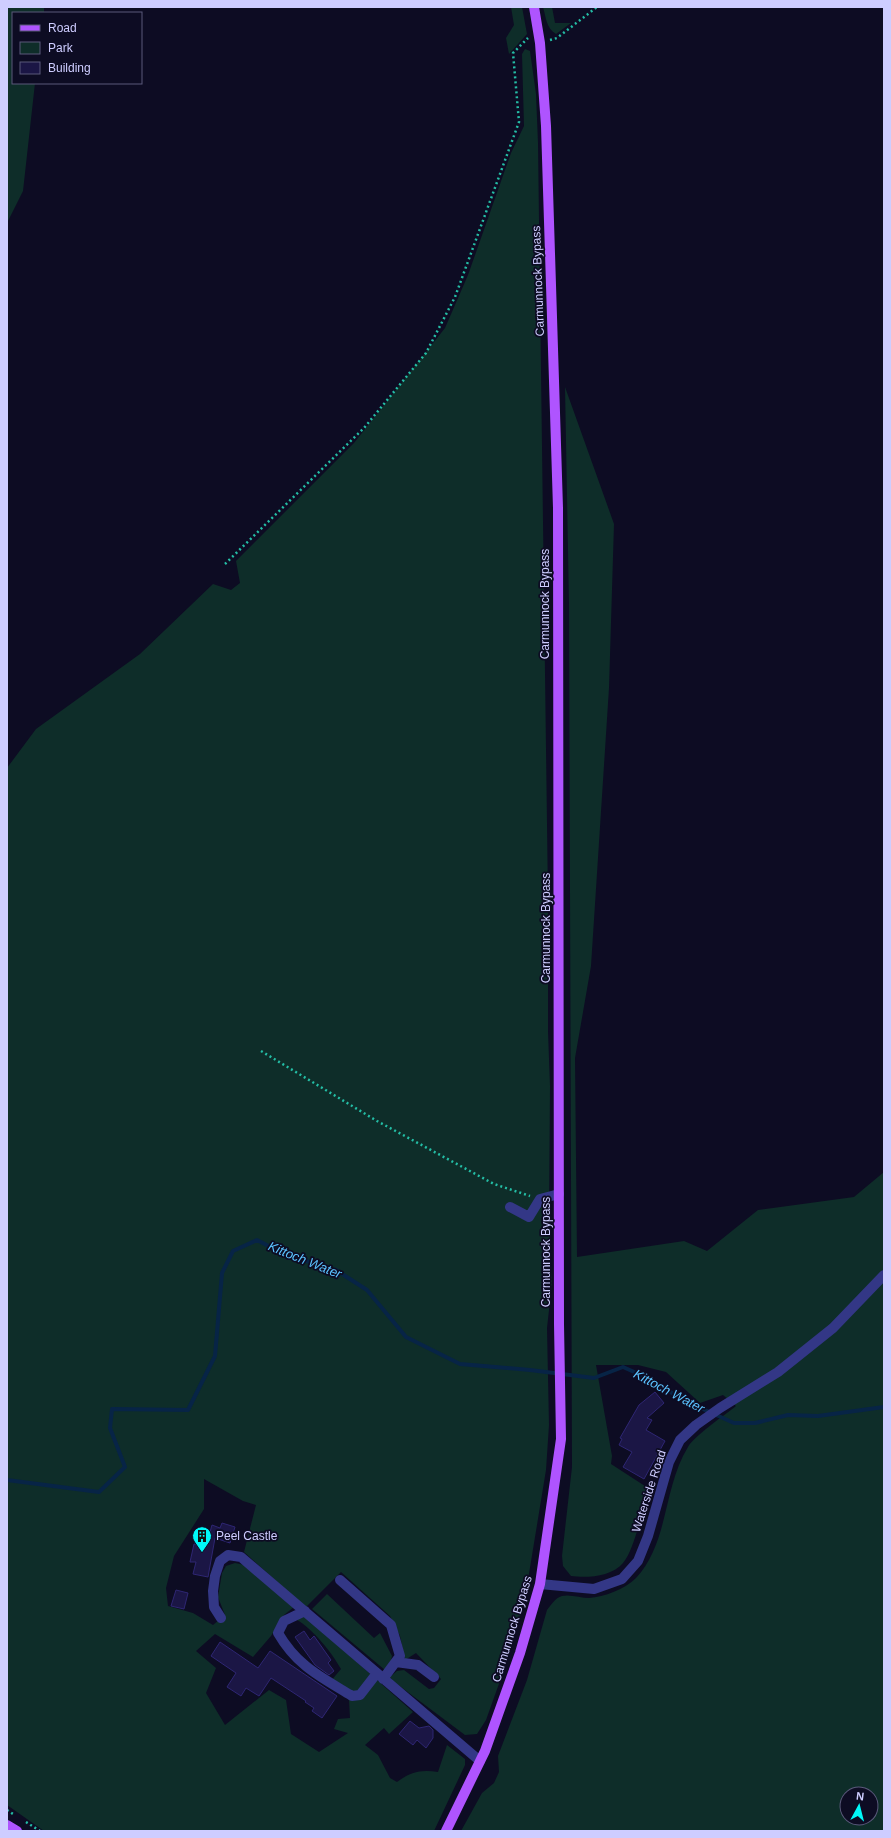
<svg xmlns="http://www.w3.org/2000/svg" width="891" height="1838" viewBox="0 0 891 1838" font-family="Helvetica,sans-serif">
<rect width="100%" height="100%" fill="#0d0c23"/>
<!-- green -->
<path fill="#0e2d29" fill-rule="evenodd" d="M7,7h37v6h-31v70h22l-12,108 -16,32z
M511,7h11l5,27 -18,20 -3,-16 8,-13z
M543,7h9l3,16h16l-15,11c-10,-6 -10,-17 -13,-27z
M525,49l5,2 6,43 2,49 10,756v132l2,55 -1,139 3,58 -5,45 2,97 -3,45 -21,128 -15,55 -24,67 -9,14 -12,1 -72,-54 -3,-4 7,-6 7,-1 25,19 5,-1 7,-9 -25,-26 -11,7 -5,-24 -10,-20 -49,-44 -35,35 -3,-2 -59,-53 12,-47 -13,-4 -39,-22v30l-30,47 -8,32 2,18 25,7 20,12 12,-10 -7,-18 4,-24 4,-7 9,-3 10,2 49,42 -10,8 -13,21 -18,21 -38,-23 -19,17 20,17 -10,25 19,32 44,-35 17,10 5,34 28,18 29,-19 -14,-4 4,-10 12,-1 -1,-18 -19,-18 11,-13c-9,-16 -28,-40 -44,-49l7,-5 109,97 -24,22 -5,-6 -19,17 13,10 12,23 7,4c13,-10 24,-13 41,-10l9,-27 18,14v6l-31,66h-390l-37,-26v-1037l29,-39 104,-75 73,-70 18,6 9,-7 -4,-22 118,-118 91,-115 23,-53 43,-122 13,-27 -2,-72z
M565,387l49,137 -5,164 -18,278 -16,92 2,199 107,-16 23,10 51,-41 96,-13 30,-25v659h-423l21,-38 12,-10 5,-11 -1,-16 29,-76 20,-70c4,-5 8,-12 15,-14 8,-2 19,2 27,2 15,-1 36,-9 47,-20 33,-35 27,-91 52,-131 5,-10 38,-33 48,-41l-13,-11 -23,8 -34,-31 -28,-7h-42l16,91 -1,8 37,24c-5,19 -13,61 -25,75 -12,14 -36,15 -52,13l-8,-10 -1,-10 10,-89 -3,-863zM847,1794h24v24h-24z
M327,1594l47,44 6,-5 12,23 -1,5 -6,9 -73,-61z"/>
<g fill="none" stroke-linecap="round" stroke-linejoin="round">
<!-- stream -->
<path stroke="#072446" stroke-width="4" d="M7,1480l92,12 26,-25 -15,-39 2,-19 76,1 27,-54 7,-83 11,-22 24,-11 29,15 50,15 31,20 39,47 54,27 70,6 64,8 29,-11 27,12 33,21 51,23h21l33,-8 30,1 66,-9"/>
</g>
<!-- building -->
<path fill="#1b1645" stroke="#2e2673" d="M655,1392l9,11 -17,15 5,2 -6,10 19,11 -21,38 -21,-12 9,-15 -13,-7 3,-6 -2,-1 19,-33z
M222,1523l13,4 -5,16 -15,-5 -7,39 -15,-3 3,-12h-6l4,-18 5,1 2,-14 9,1 2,-7 8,3z
M176,1590l12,3 -4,16 -13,-3z
M304,1631l6,9 4,-4 17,24 -3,3 6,8 -5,4 -14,-10 -20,-28z
M220,1642l38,26 12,-17 67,45 -15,22 -10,-7 2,-3 -9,-6 1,-1 -35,-23 -12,18 -13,-8 -5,8 -14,-9 9,-14 -25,-17z
M410,1721l9,7 10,-2 4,4v8l-7,10 -9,-8 -4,5 -14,-11z"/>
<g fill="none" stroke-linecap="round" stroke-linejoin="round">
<!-- path -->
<path stroke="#24bda5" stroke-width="2.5" stroke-dasharray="2 3" stroke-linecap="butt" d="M550,40l7,-2 40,-31
M225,564l139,-136 62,-75 29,-56 64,-175 -6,-69 15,-15
M261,1051l116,70 117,63 36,12
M7,1810l6,4
M26,1822l14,9"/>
<!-- minor -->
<path stroke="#333786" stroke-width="10" d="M510,1207l19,10 11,-18 19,-5
M340,1580l51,45 9,31 -17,23
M540,1584l54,5 28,-10 16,-18 10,-25 21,-74 11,-22 16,-15 24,-17 58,-36 55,-44 51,-53
M305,1611l-21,10 -6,12c19,33 43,44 74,63l8,-1 17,-22
M221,1618l-7,-11 -1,-16 2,-15 5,-15 8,-6 13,2 239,204
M396,1662l22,3 16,12"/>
<!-- major -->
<path stroke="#af54ff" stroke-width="10" d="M7,1825l10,6
M446,1831l39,-80 35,-98 20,-69 21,-145 -2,-115 -1,-816 -12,-382 -6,-83 -6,-36"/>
</g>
<!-- icons -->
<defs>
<g id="building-pin" transform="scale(1)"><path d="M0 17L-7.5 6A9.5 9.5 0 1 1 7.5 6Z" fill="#00f7f8" stroke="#0d0c23"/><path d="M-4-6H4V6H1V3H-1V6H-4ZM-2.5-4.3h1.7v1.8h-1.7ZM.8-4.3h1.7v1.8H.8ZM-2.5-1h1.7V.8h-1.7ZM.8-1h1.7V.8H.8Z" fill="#111"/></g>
</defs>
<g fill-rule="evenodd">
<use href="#building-pin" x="202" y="1536"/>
</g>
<g text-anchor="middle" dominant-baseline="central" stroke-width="3.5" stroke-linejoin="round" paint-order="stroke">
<!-- street labels -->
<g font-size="12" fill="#cecdff" stroke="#0d0c23">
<text transform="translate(538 281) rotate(-92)">Carmunnock Bypass</text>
<text transform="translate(545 604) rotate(-90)">Carmunnock Bypass</text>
<text transform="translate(546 928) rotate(-90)">Carmunnock Bypass</text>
<text transform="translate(546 1252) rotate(-90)">Carmunnock Bypass</text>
<text transform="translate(649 1491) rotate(-72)">Waterside Road</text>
<text transform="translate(512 1629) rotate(-73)">Carmunnock Bypass</text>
</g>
<!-- poi labels -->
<g font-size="12" fill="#cecdff" stroke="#0d0c23" text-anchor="start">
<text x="216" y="1536">Peel Castle</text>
</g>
<!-- water labels -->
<g font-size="13" font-style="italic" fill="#5bc3ff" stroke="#0d0c23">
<text transform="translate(305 1260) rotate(22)">Kittoch Water</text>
<text transform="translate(669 1391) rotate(28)">Kittoch Water</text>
</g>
</g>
<!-- border -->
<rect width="891" height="1838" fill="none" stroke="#cecdff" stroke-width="16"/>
<!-- legend -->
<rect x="12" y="12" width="130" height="72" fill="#0d0c23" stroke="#5a597b"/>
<rect x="20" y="25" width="20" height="6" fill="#af54ff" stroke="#5a597b"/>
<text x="48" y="32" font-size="12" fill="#cecdff">Road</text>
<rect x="20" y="42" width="20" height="12" fill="#0e2d29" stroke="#5a597b"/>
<text x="48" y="52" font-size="12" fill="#cecdff">Park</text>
<rect x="20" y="62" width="20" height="12" fill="#1b1645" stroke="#5a597b"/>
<text x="48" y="72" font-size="12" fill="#cecdff">Building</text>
<!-- north arrow -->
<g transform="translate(859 1806) rotate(7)"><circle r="19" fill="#0d0c23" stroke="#5a597b"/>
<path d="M0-3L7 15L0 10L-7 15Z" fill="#00f7f8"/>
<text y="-6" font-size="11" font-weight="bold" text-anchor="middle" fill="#cecdff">N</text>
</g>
</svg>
